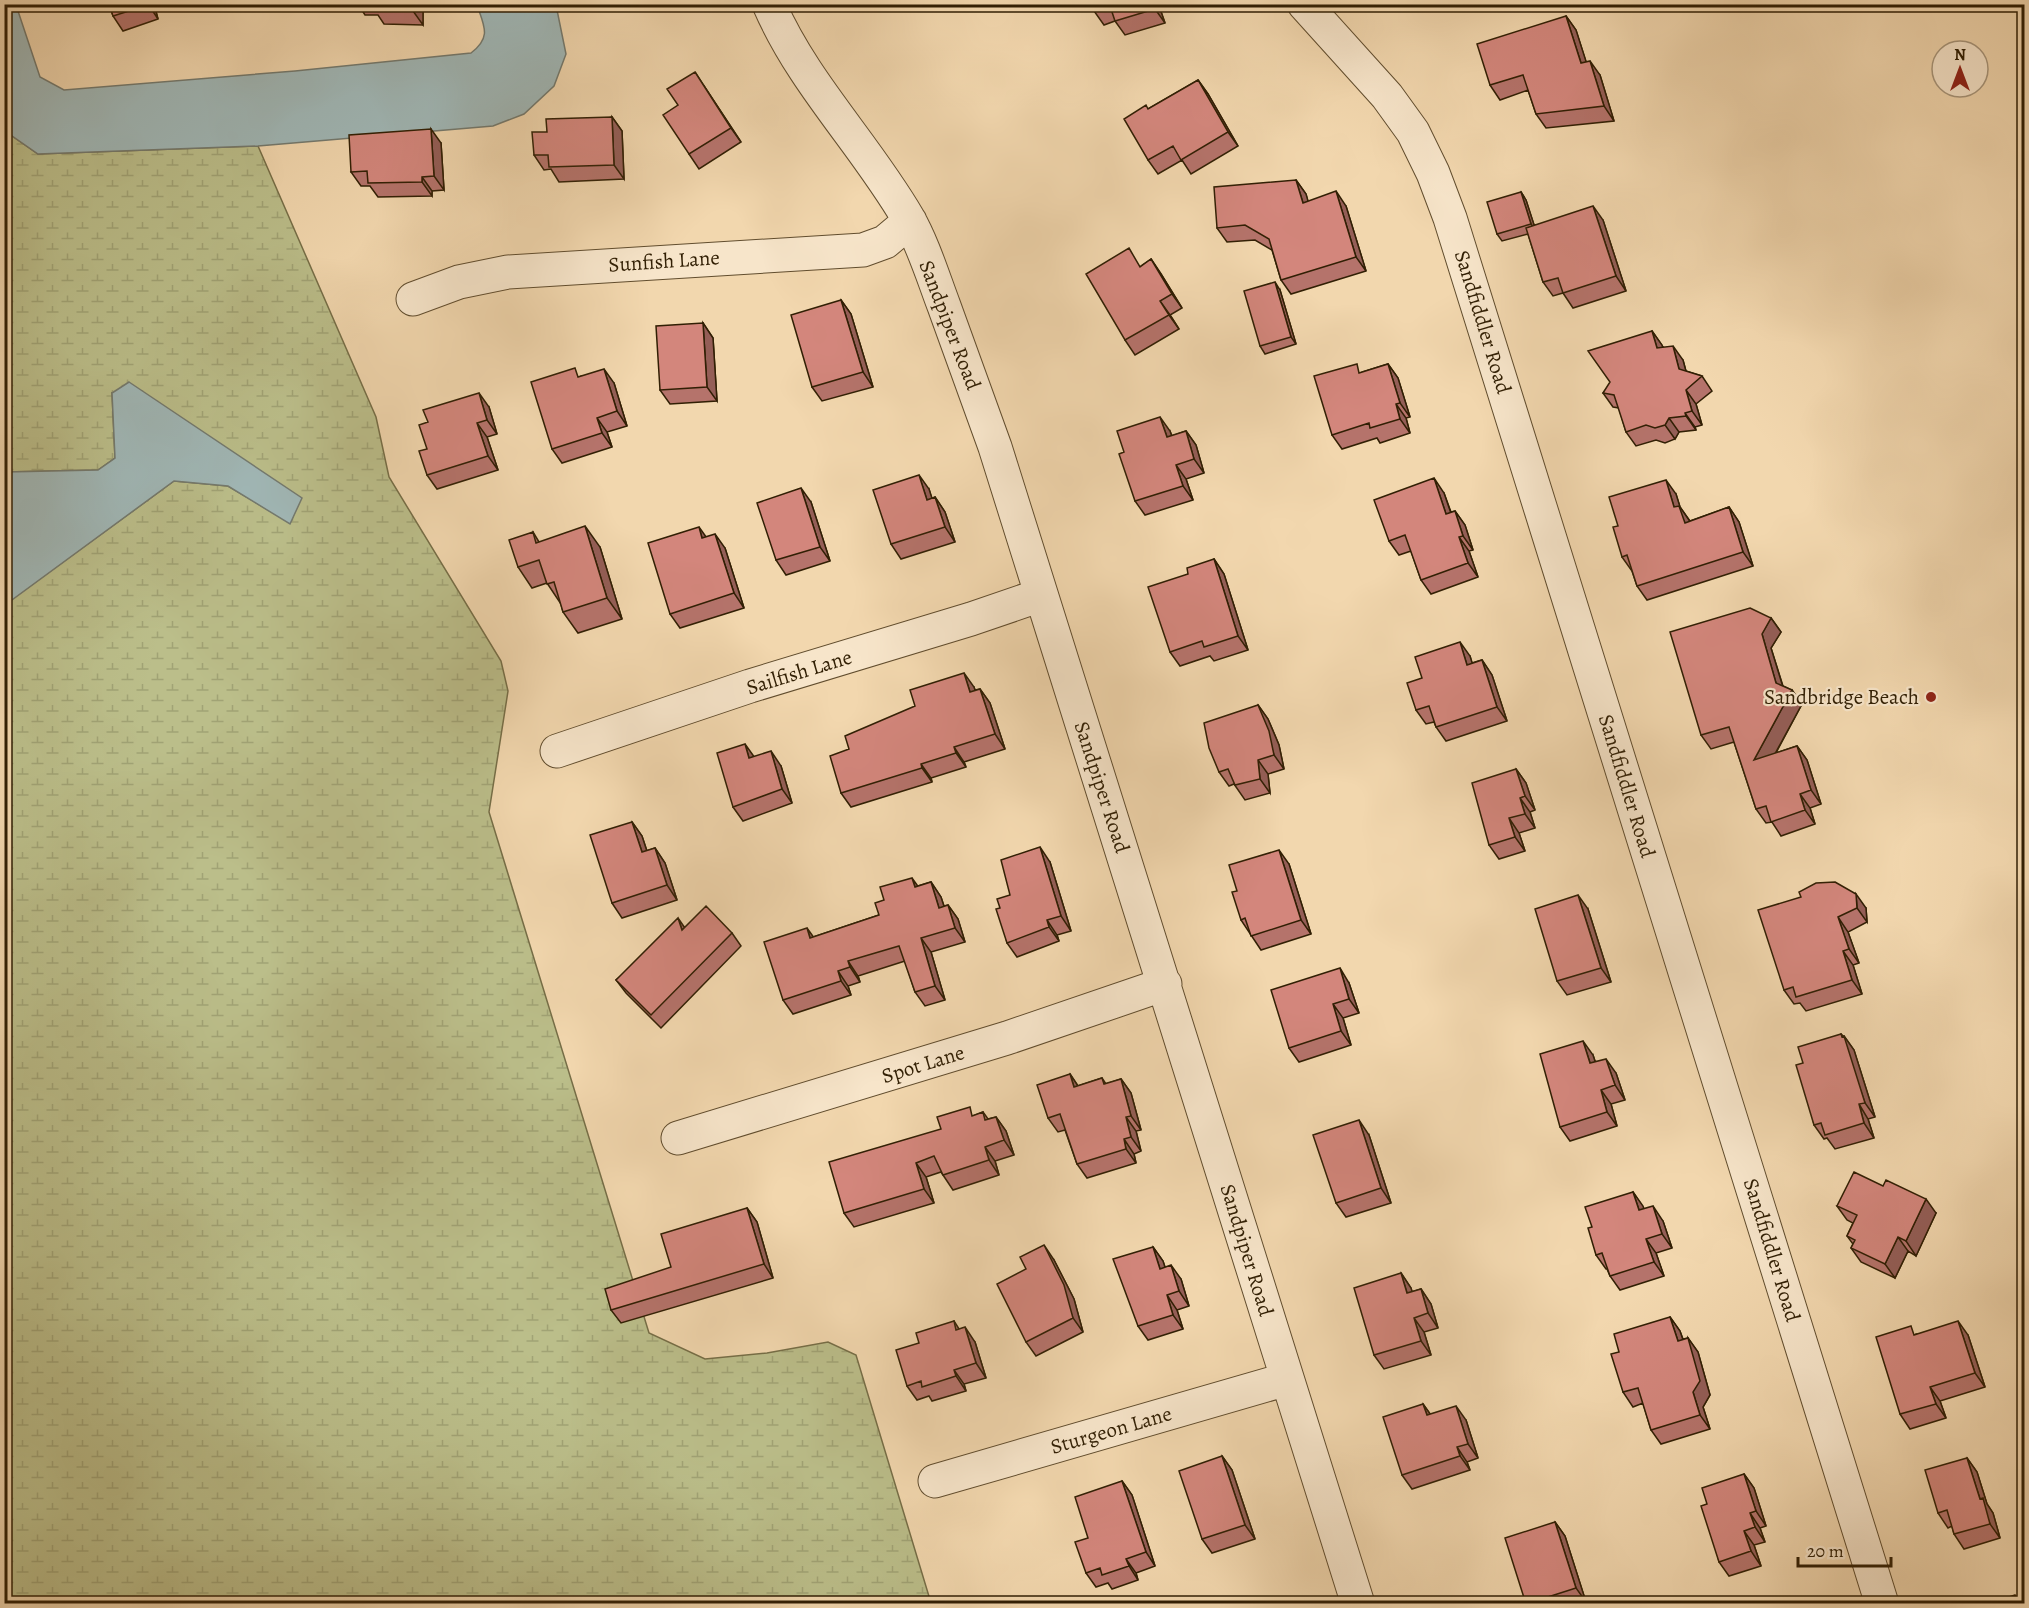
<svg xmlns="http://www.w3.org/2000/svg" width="2029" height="1608" viewBox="0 0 2029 1608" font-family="Alegreya,serif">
<defs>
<pattern id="wetland-marsh" width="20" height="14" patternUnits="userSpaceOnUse" patternTransform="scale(1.5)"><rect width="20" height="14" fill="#bbbe8a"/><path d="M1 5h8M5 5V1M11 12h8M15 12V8" fill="none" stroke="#a1a375"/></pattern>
</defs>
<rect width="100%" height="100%" fill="#f2d7ae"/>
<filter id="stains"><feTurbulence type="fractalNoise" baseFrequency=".00333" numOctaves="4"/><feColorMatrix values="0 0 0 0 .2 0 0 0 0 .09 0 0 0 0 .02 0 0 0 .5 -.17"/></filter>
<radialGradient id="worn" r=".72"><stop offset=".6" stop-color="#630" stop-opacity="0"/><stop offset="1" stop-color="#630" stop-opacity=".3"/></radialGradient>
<!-- wetland -->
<path fill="url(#wetland-marsh)" stroke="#766e47" stroke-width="1.5" d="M5,131l33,23 220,-8 118,271 13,60 112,184 7,30 -19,121 160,521 56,26 62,-6 61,-11 28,13 75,248h-926l-1,-998 170,-124 54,5 62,37 11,-25 -189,-105 3,65 -17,12 -93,2z"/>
<!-- water -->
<path fill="#a0b7b6" stroke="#747a6f" stroke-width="1.5" d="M5,5h11l24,72 24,13 231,-19 176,-18c21,-16 13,-27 6,-48h79l10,49 -12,32 -30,28 -31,12 -235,20 -220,8 -33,-23z
M129,382l173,116 -12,26 -62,-38 -54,-5 -169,124v-133l93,-2 17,-12 -3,-65z"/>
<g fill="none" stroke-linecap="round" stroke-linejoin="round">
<!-- minor casing -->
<g stroke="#614d2e" stroke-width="35">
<path id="minor" d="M769,4c34,79 96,140 139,214 15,26 25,59 36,88 17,47 34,94 51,141l363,1157
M1304,4l83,92 26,36 20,41 17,45 432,1386
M413,299l46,-17 49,-10 355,-22 22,-8 25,-21
M557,751l193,-65 221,-67 70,-24
M678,1138l329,-100 158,-54
M935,1481l352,-102"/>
</g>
<!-- minor -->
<use href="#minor" stroke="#f7e5ca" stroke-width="33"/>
</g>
<!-- wall -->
<path fill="#b5736b" stroke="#311f04" stroke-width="1.5" d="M109,4h45l4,15 -35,12 -10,-15z
M358,4h65v21l-39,-1 -6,-9h-13z
M1092,4h74l-7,2 6,17 -40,12 -10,-14 -11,4 -10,-14z
M1566,16l10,14 10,32 14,13 14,46 -68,7 -10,-14 -8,-24 -28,10 -10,-15z
M1198,80l10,14 30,52 -47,28 -9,-14 -24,14 -10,-14v-51z
M704,86l37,56 -42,27 -10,-15z
M612,117l10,14 2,48 -65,3 -8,-13 -7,1 -10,-15 13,-23z
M441,143l3,47 -12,1v5l-54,1 -8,-11h-9l-10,-14z
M1296,180l10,14 2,8 38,4 20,65 -75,23 -10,-14 -9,-30 -17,-10 -28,2 -10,-14z
M1521,192l5,8 8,25 69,-5 23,71 -53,17 -10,-15 -10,3 -10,-14 -15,-48 -26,7 -5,-7z
M1151,259l10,15 21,34 -12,7 9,14 -44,26 -10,-15 16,-74z
M1280,290l16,54 -31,10 -5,-8z
M841,300l10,14 22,73 -51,14 -10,-14z
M703,323l10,15 4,63 -47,3 -10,-14z
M1652,331l11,16 20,13 3,11 16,5 10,15 -16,13 6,21 -7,2 1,3 -17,2 -4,7 -10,4 -9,-3 -20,6 -10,-14 -7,-24 -6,-1 -10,-14z
M1388,364l10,14 12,39 -4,1 4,15 -30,10 -3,-5 -35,11 -10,-14 30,-63z
M581,376l33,7 13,43 -20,6 5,15 -50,16 -10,-14z
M489,407l8,27 -10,3 11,33 -61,19 -10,-14z
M1170,431l2,5 14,-5 10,14 8,28 -18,6 7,21 -48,15 -10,-14z
M929,489l3,10 3,-2 10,15 10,30 -54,17 -10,-15z
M1444,493l7,19 4,-1 10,14 8,25 -4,1 9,26 -47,17 -10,-14 -10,-29 -12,4 -10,-14z
M1676,494l4,13 10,14 39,-14 10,15 14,44 -106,34 -10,-14 -5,-15 -10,-14z
M811,502l19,59 -44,14 -10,-15z
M533,532l6,10 61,5 22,72 -44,14 -15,-21 -2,-8 -14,-21 -15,5 -14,-21z
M706,537l19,11 19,60 -64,20 -10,-14z
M1214,559l10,15 24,76 -34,11 -4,-5 -30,10 -10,-14 18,-78z
M1771,618l10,14 -10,16 12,38 9,4 10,14 -26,49 21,-7 10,14 14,44 -11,4 5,16 -34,12 -9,-14 -6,1 -10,-14 -22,-67 -23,7 -10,-14z
M1470,656l2,7 10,-3 10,15 15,46 -61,20 -10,-14 -2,-5 -8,2 -10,-14 6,-32z
M974,687l1,3 5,-1 10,14 15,46 -41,13 2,5 -35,11 1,4 -81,25 -10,-14 8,-44z
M1258,705l10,14 11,26 5,24 -16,5 2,19 -25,7 -11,-16 -5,2 -10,-14z
M781,766l11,37 -49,18 -10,-14z
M1516,769l10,14 9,27 -5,2 5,16 -16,5 6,18 -26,8 -10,-14z
M632,822l10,14 5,15 8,-3 10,15 12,37 -55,18 -10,-15z
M1050,862l21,69 -14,4 2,6 -42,16 -10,-14 -7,-35 10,-13z
M1289,864l22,70 -50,16 -20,-30 -4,-29z
M931,882l10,15 3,9 4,-1 10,14 7,23 -34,10 14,48 -20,6 -10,-14 -10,-31 -47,15 2,6 -12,4 3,9 -58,19 -10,-14 30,-63 66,-22 39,-29z
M1801,897l65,11 1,14 -19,10 11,31 -6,2 9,29 -56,17 -6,-8 -6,1 -10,-14z
M1588,909l23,73 -44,13 -10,-14z
M684,927l48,6 9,13 -80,82 -35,-35 -10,-13z
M1349,983l10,30 -16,5 8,27 -52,17 -10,-14z
M1841,1034l2,2h1l10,14 21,67 -7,2 6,19 -39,11 -8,-11 -3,1 -10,-14 -11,-62z
M1593,1055l2,6 21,12 9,27 -14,4 6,22 -47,15 -10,-14z
M1070,1074l8,12 24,-8 4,6 15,-5 10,14 10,37 -5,1 5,20 -7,3 2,9 -49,15 -10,-14 -12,-34 -7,2 -10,-14z
M983,1112l5,7 8,-2 10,14 8,24 -19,6 4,14 -46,15 -12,-18 -15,5 8,26 -80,24 -10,-14 97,-84z
M1369,1135l22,68 -45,14 -10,-14z
M1633,1192l11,17 19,12 9,27 -16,5 8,23 -44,14 -10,-14 -3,-7h-1l-10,-14 -4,-28z
M1837,1206l99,7 -20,43 -8,-5 -13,27 -34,-16 -10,-14 2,-4 -6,-8 6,-13 -6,-3z
M747,1208l10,14 16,56 -152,45 -10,-13 60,-43z
M1153,1247l10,14 2,6 16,12 8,27 -12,4 6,19 -35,11 -10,-14z
M1054,1260l20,39 9,33 -47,24 -10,-14z
M1401,1273l10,15 1,4 9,-3 10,15 7,24 -14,4 7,23 -47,14 -10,-14z
M1670,1317l10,14 3,8 5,-1 10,14 12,43 -7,12 7,22 -49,15 -10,-14 -8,-27 -10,4 -10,-15 -4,-40z
M954,1321l5,8 16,13 11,36 -22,6 2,7 -34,10 -3,-5 -12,4 -10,-14 12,-43z
M1916,1334l52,1 17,52 -45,14 6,17 -36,11 -10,-15z
M1423,1404l7,10 36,6 12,38 -11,4 3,8 -58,19 -10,-14z
M1222,1456l10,14 23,69 -43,14 -10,-14z
M1967,1458l10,14 10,32 6,9 7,25 -36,11 -10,-15 -2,-8 -4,2 -10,-15z
M1744,1474l10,14 12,38 -6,2 5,14 -11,3 7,21 -32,10 -10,-14 -12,-58z
M1122,1481l10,14 23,71 -19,7 2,7 -26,9 -4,-6 -12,4 -10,-14 2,-35z
M1555,1522l10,14 21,66 -4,2h-56z"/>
<!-- shaded-wall -->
<path fill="#945e57" stroke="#311f04" stroke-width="1.5" d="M148,4h6l4,15z
M413,4h10v21l-10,-14z
M1154,4h4l1,2 6,17 -10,-14z
M1566,16l10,14 15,47 -10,-14z
M1590,61l10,14 14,46 -10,-15z
M695,72l9,14 37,56 -10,-14z
M1198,80l10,14 30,52 -10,-14z
M612,117l10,14 2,48 -10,-14z
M431,129l10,14 3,47 -10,-14z
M422,177l10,14v5l-10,-14z
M1296,180l10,14 7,24 -10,-15z
M1336,191l10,15 20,65 -10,-14z
M1521,192l5,8 10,31 -5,-7z
M1593,206l10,14 23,71 -10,-15z
M1151,259l10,15 21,34 -10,-14z
M1275,282l5,8 16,54 -5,-7z
M841,300l10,14 22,73 -10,-15z
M1160,301l10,14 9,14 -10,-14z
M703,323l10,15 4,63 -10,-14z
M1652,331l10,14 5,17 -10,-14z
M1673,346l10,14 6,23 -10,-14z
M1388,364l10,14 12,39 -10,-14z
M604,369l10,14 13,43 -10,-15z
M1686,390l10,14 6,21 -10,-14z
M479,393l10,14 8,27 -10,-14z
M1396,404l10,14 4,15 -10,-14z
M1685,413l10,14 1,3 -10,-14z
M1160,417l10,14 7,20 -10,-14z
M597,418l10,14 5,15 -10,-14z
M1669,418l10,14 -4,7 -10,-14z
M477,423l10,14 11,33 -10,-14z
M1186,431l10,14 8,28 -10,-14z
M1176,465l10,14 7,21 -10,-14z
M919,475l10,14 8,25 -10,-14z
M1434,478l10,15 12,35 -10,-14z
M1666,480l10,14 4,13 9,13 6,17 -21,-30z
M801,488l10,14 19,59 -10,-14z
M935,497l10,15 10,30 -10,-15z
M1729,507l10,15 14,44 -10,-14z
M1455,511l10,14 8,25 -10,-14z
M585,526l15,21 22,72 -15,-21z
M699,527l10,14 -7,-3z
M715,534l10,14 19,60 -10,-15z
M1459,537l10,14 9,26 -10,-14z
M1214,559l10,15 24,76 -10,-14z
M1771,618l10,14 -10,16 15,49 -10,-14 -14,-49z
M1460,642l10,14 7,23 -10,-14z
M1482,660l10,15 15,46 -10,-14z
M964,673l10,14 6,19 -10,-14z
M980,689l10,14 15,46 -10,-15z
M1792,690l10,14 -38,70 -10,-14z
M1258,705l10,14 11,26 5,24 -10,-14z
M745,744l10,14h-6z
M1797,746l10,14 14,44 -10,-14z
M954,747l10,15 2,5 -10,-14z
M771,751l10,15 11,37 -10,-14z
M1258,760l10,14 2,19 -10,-14z
M921,764l10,14 1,4 -10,-14z
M1516,769l10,14 9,27 -10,-14z
M1800,794l10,14 5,16 -10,-14z
M1520,798l10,14 5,16 -10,-14z
M1509,818l10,15 6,18 -10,-14z
M632,822l10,14 10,31 -10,-15z
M1040,847l10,15 21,69 -10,-15z
M655,848l10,15 12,37 -10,-15z
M1279,850l10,14 22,70 -10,-14z
M912,878l10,14 -7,-5z
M931,882l10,15 8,25 -10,-14z
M1856,894l10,14 1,14 -10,-14z
M1578,895l10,14 23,73 -10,-14z
M948,905l10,14 7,23 -10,-14z
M1838,917l10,15 11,31 -10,-14z
M678,918l9,13 -5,-1z
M1047,920l10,15 2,6 -10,-14z
M807,928l10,14 -7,-4z
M921,938l10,14 14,48 -10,-14z
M1843,951l10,14 9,29 -10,-14z
M848,961l10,15 2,6 -10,-15z
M1340,968l9,15 10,30 -10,-14z
M838,971l10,15 3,9 -10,-14z
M1333,1004l10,14 8,27 -10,-14z
M1841,1034l5,6 -2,-4 10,14 21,67 -10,-14z
M1583,1041l10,14 7,22 -10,-14z
M1606,1059l10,14 9,27 -10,-15z
M1070,1074l10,15 -6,-2z
M1121,1079l10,14 10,37 -10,-14z
M1601,1090l10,14 6,22 -10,-14z
M1859,1104l9,15 6,19 -10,-15z
M996,1117l10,14 8,24 -10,-15z
M1126,1117l10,14 5,20 -10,-14z
M1359,1120l10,15 22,68 -10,-15z
M1124,1139l10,15 2,9 -10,-14z
M985,1147l10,14 4,14 -10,-15z
M916,1163l10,14 8,26 -10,-14z
M1633,1192l10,14 6,19 -10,-15z
M1926,1199l10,14 -20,43 -10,-15z
M1653,1206l10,15 9,27 -10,-14z
M747,1208l10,14 16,56 -9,-14z
M1898,1237l10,14 -13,27 -10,-14z
M1646,1239l10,14 8,23 -10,-14z
M1044,1245l10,15 20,39 9,33 -10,-14z
M1153,1247l10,14 7,22 -10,-14z
M1171,1265l10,14 8,27 -10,-15z
M1401,1273l10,15 6,20 -10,-15z
M1421,1289l10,15 7,24 -10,-15z
M1167,1295l10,15 6,19 -10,-14z
M1670,1317l10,14 8,24 -10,-14z
M1414,1318l10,14 7,23 -10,-14z
M1958,1321l10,14 17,52 -10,-14z
M965,1327l10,15 11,36 -10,-15z
M1688,1338l10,14 12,43 -7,12 7,22 -10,-14 -7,-23z
M954,1370l10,14 2,7 -10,-15z
M1930,1387l10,14 6,17 -10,-14z
M1423,1404l10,14 -6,-3z
M1456,1406l10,14 12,38 -10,-14z
M1457,1447l10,15 3,8 -10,-14z
M1222,1456l10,14 23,69 -10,-14z
M1967,1458l10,14 10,32 6,9 7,25 -10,-14 -10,-25z
M1744,1474l10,14 12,38 -10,-15z
M1122,1481l10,14 23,71 -9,-14z
M1750,1513l10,15 5,14 -10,-15z
M1555,1522l10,14 21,66 -10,-14z
M1744,1531l10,14 7,21 -10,-15z
M1126,1559l10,14 2,7 -9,-14z"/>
<!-- building -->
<path fill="#d3867c" stroke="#311f04" stroke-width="1.5" d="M109,4h39v1l-35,11z
M375,4h38v7l-38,-1z
M1092,4h62l1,5 -40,12 -5,-15 -16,5z
M1566,16l15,47 9,-2 14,45 -68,8 -13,-39 -33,10 -13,-41z
M695,72l36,56 -42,26 -26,-39 15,-10 -11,-16z
M1198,80l30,52 -47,28 -8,-14 -25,14 -24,-41 22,-14 2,4z
M612,117l2,48 -65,2 -1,-12h-14l-2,-23h15l-1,-13z
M431,129l3,47 -12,1v5l-54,1 -1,-12 -16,1 -2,-37z
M1296,180l7,23 33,-12 20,66 -75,23 -12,-41 -24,-14 -28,3 -3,-41z
M1521,192l10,32 -34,10 -10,-32z
M1593,206l23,70 -53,17 -5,-15 -15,4 -17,-54z
M1129,248l11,19 11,-8 21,35 -12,7 9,14 -44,25 -39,-66z
M1275,282l16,55 -31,9 -16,-55z
M841,300l22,72 -51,15 -21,-72z
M703,323l4,64 -47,3 -4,-64z
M1652,331l5,17 16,-2 6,23 23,7 -16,14 6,21 -7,2 1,3 -17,2 -4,7 -10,3 -9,-3 -20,7 -12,-37 -11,-2 7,-11 -22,-31z
M1357,364l2,9 29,-9 12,39 -4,1 4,15 -30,9 -1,-5 -37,12 -18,-59z
M575,368l3,9 26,-8 13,42 -20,7 5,15 -50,16 -21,-67z
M479,393l8,27 -10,3 11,33 -61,19 -8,-24 8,-2 -8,-24 9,-3 -5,-12z
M1160,417l7,20 19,-6 8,28 -18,6 7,21 -48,15 -16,-47 5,-2 -7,-21z
M919,475l8,25 8,-3 10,30 -54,17 -18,-54z
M1434,478l12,36 9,-3 8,25 -4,1 9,26 -47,17 -16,-45 -16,6 -15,-41z
M1666,480l8,27 5,-1 6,17 44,-16 14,45 -106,34 -10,-31 -5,2 -9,-30 5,-1 -9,-29z
M801,488l19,59 -44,13 -19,-57z
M585,526l22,72 -44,14 -9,-30 -7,2 -8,-24 -21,7 -9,-27 24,-8 3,11z
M699,527l3,11 13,-4 19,59 -64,21 -22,-71z
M1214,559l24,77 -34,11 -2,-6 -32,11 -22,-65 40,-13 -1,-6z
M1750,608l21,10 -9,16 14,49 16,7 -38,70 43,-14 14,44 -11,4 5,16 -34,12 -5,-16 -10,3 -27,-82 -28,8 -31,-103z
M1460,642l7,23 15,-5 15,47 -61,20 -7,-21 -13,4 -9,-27 15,-5 -7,-21z
M964,673l6,19 10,-3 15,45 -41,13 2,6 -35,11 1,4 -81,25 -11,-37 19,-7 -4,-13 70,-30 -5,-16z
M1258,705l11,26 5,24 -16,5 2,19 -25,6 -7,-16 -9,3 -10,-24 -5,-25z
M745,744l4,14 22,-7 11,38 -49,18 -16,-54z
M1516,769l9,27 -5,2 5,16 -16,4 6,19 -26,8 -17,-62z
M632,822l10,30 13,-4 12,37 -55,18 -22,-68z
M1040,847l21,69 -14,4 2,7 -42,16 -11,-34 4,-1 -3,-9 13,-4 -9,-35z
M1279,850l22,70 -50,16 -6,-18 -4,2 -9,-28 5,-1 -8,-26z
M912,878l3,9 16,-5 8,26 9,-3 7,23 -34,10 14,48 -20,6 -16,-46 -51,15 2,6 -12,4 3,10 -58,19 -19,-58 43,-14 3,10 69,-23 -4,-12 9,-3 -4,-13z
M1835,882l21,12 1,14 -19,9 11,32 -6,2 9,29 -56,17 -3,-10 -9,3 -26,-80 43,-13 -2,-5 17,-9z
M1578,895l23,73 -44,13 -22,-72z
M706,906l26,27 -81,82 -35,-35 62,-62 4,12z
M1340,968l9,31 -16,5 8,27 -52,17 -18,-58z
M1841,1034l1,3 2,-1 21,67 -6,1 5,19 -39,12 -4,-12 -7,2 -18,-60 7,-2 -5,-16z
M1583,1041l7,22 16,-4 9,26 -14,5 6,22 -47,15 -20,-73z
M1070,1074l4,13 28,-9 2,6 17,-5 10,37 -5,1 5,20 -7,2 2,10 -49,15 -17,-50 -12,4 -11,-33z
M970,1107l2,9 11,-4 2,8 11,-3 8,23 -19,7 4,13 -46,15 -9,-19 -18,7 8,26 -80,24 -15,-51 112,-33 -4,-12z
M1359,1120l22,68 -45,15 -23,-68z
M1854,1172l29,14 3,-6 40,19 -20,42 -8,-4 -13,27 -34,-16 4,-8 -8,-4 10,-21 -20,-9z
M1633,1192l6,18 14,-4 9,28 -16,5 8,23 -44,14 -8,-23 -6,2 -8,-27 4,-1 -7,-20z
M747,1208l17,56 -153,46 -6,-21 66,-22 -10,-33z
M1044,1245l20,40 9,33 -47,24 -29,-58 29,-15 -6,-12z
M1153,1247l7,22 11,-4 8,26 -12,4 6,20 -35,11 -25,-67z
M1401,1273l6,20 14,-4 7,24 -14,5 7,23 -47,14 -20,-67z
M1670,1317l8,24 10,-3 12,43 -7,11 7,23 -49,15 -13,-42 -15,4 -12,-38 8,-2 -5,-18z
M954,1321l2,9 9,-3 11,36 -22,7 2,6 -34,11 -1,-6 -14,5 -11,-36 23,-7 -3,-10z
M1958,1321l17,52 -45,14 6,17 -36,10 -24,-77 35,-11 3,9z
M1423,1404l4,11 29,-9 12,38 -11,3 3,9 -58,19 -19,-58z
M1222,1456l23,69 -43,14 -23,-68z
M1967,1458l13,41 3,-1 7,26 -36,10 -7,-24 -9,3 -13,-43z
M1744,1474l12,37 -6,2 5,14 -11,4 7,20 -32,11 -18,-56 6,-2 -5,-16z
M1122,1481l24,71 -20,7 3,7 -27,9 -2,-7 -14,5 -11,-31 13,-4 -13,-41z
M1555,1522l21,66 -50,16 -21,-66z
M2015,1595l3,9h-30z"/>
<!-- markers -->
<circle fill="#8f2418" stroke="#f7e5ca" stroke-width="2" cx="1931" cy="697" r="6"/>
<g text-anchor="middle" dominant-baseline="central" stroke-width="4.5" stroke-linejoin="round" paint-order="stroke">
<!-- street labels -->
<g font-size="21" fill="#311f04" stroke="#f7e5ca">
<text transform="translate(664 261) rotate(-4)">Sunfish Lane</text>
<text transform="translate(1483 322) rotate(73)">Sandfiddler Road</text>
<text transform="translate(950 325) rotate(69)">Sandpiper Road</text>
<text transform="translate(799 672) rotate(-17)">Sailfish Lane</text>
<text transform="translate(1627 786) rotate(73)">Sandfiddler Road</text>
<text transform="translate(1102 787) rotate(72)">Sandpiper Road</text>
<text transform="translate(923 1064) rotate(-17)">Spot Lane</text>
<text transform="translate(1247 1250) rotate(73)">Sandpiper Road</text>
<text transform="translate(1772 1250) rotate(73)">Sandfiddler Road</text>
<text transform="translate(1111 1430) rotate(-16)">Sturgeon Lane</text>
</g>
<!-- poi labels -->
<g font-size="21" fill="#311f04" stroke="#f7e5ca" text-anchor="end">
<text x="1919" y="697">Sandbridge Beach</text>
</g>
</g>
<!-- margin -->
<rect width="2029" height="1608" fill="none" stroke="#f2d7ae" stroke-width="24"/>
<rect x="6" y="6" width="2017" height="1596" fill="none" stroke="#311f04" stroke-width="3"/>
<rect x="12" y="12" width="2005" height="1584" fill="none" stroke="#311f04" stroke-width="1.5"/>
<!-- north arrow -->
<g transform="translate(1960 69)"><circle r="28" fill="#f7e5ca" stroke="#a8967b" stroke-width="1.5"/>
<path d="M0-4.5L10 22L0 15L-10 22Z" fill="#8f2418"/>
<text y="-9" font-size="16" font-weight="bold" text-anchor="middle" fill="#311f04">N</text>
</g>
<!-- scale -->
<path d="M1798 1557v9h93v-9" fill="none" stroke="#311f04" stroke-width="3"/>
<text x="1807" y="1557" font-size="18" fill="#311f04" stroke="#f7e5ca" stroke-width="4.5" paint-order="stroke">20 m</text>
<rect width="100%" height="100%" filter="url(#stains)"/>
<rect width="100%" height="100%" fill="url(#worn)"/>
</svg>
